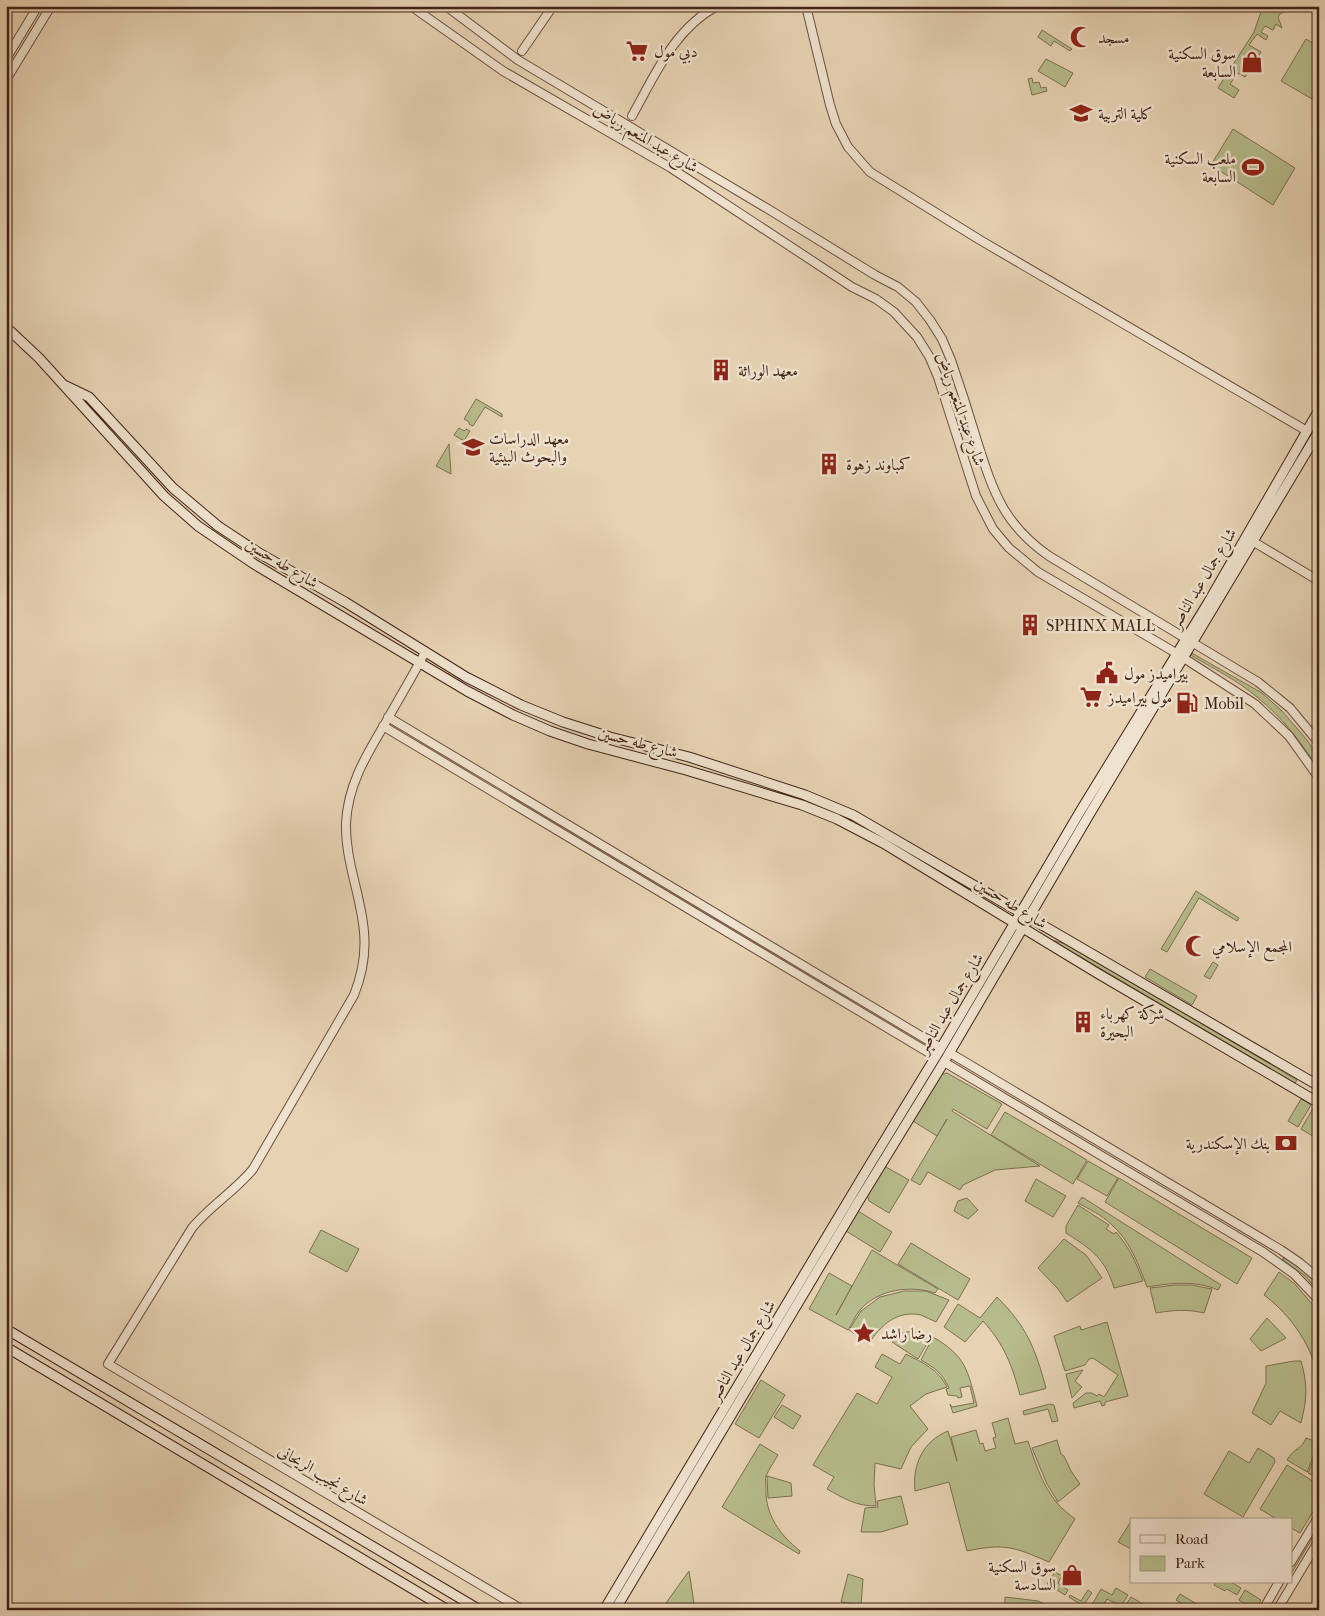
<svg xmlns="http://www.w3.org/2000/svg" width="1325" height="1616" viewBox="0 0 1325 1616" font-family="'IM FELL French Canon',Amiri,serif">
<rect width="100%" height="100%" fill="#e7d3b4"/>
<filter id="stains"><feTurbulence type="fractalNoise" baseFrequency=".004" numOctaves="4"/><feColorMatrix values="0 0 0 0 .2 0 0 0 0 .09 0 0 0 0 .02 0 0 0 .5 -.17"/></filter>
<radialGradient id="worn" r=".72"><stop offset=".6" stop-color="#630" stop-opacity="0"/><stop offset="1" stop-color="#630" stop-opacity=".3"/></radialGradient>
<!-- green -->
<path fill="#b7bc8c" stroke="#7c7051" d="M1263,6h22l1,5 -6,3 -2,3 4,11 -6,-4 -3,6 -8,-4 -4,6 7,4 -2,4 -9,-6 -8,11 12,7 -16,25 -7,-4 -8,11 9,6 -5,8 -16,-10 36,-56z
M1042,30l30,19 -2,2 -16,-10 -3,5 -13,-9z
M1306,39l13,8v56l-38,-22z
M1046,59l27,14 -8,14 -27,-16z
M1032,78l1,5 6,-1 2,6 5,-1 1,4 -15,4 -4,-16z
M1233,129l62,39 -22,37 -62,-40z
M476,399l26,15v3l-17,-10 -12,19 -4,-2v-2l-5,-3z
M459,428l5,3 2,-2 4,2 -6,10 -10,-6z
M449,444l2,30 -15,-8z
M1190,652l72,41 20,18 25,29 12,19v11c-18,-28 -36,-52 -62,-73 -20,-17 -45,-29 -68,-43z
M1196,891l43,27 -2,3 -38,-23 -32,54 -6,-3z
M1052,940l14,4 231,136 -2,3z
M1213,962l5,3 -8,14 -6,-3z
M1150,969l47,27 -5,9 -47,-28z
M933,1062l4,2 -73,125 -5,-2z
M947,1073l55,31 -15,25 -34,-20 -1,2 88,55 -45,4 -32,15 -3,5 -32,-18 -8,13 -9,-5 36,-61 -10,17 -24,-15 27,-46z
M1301,1099l10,6 -13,22 -10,-6z
M1314,1107l5,3v23l-3,5 -15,-9z
M1005,1112l82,48 -14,24 -82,-49z
M1088,1161l30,17 -11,18 -30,-17z
M884,1166l25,14 -20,33 -20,-12 -2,-7z
M1119,1178l133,80 -15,26 -132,-82z
M1036,1179l30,17 -13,21 -28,-16z
M1082,1197l139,88 -3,5c-23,-10 -47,-7 -71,-3 -9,-24 -17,-46 -36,-63 -9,-9 -22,-15 -33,-21z
M967,1198l11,12 -10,9 -14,-8 4,-10z
M1078,1205l31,20 -3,4 8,5 2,-2c13,15 20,30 27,49l-29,7c-9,-30 -23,-39 -48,-55v-7z
M858,1211l34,21 -12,20 -34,-21z
M321,1230l38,19 -12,23 -38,-20z
M1064,1239l22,16 16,23 -35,24 -9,-13 -20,-21z
M911,1243l59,36 -12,21 -60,-36z
M872,1250l66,39 -3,4c-24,-8 -57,-4 -75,17 -5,6 -8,14 -12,20l-39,-21 20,-36 23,13 -16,29z
M1285,1258c13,7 24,16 34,27v7l-14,-16 -23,-17z
M1279,1272l16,12 24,28v72c-4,-35 -28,-69 -55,-89z
M1175,1285h17l20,4 -8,24c-17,-4 -30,-3 -48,0l-6,-25z
M904,1291h22l23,9 -13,22c-5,-2 -10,-5 -15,-7 -24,-5 -40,10 -52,28l-20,-13 12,-19 19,-14z
M997,1297c30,30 38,51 49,91l-2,1 -24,6c-8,-30 -16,-51 -37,-74l-18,21 -21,-15 14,-23 22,14z
M1267,1318l19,20 -25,13 -11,-12z
M1107,1322l21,74 -23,6v3l-3,1 -2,-5 -26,7 -1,-5 13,-10h6l5,3 2,-2 5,3 14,-22 -25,-17 -4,1 -4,6 -20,6 -11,-35 26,-10 1,4z
M912,1331l19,6 -13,22 -26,-17 6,-8z
M933,1337c33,19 35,34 44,69l-24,7 -3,-9 2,3 22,-4 -4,-17 -10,2 2,9 -4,1 -1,-2 -9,-1 -2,-6 3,-1c-7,-15 -14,-20 -28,-28z
M882,1354l18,10 6,-10c17,9 32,15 41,33l-21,7 -16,12 18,23 -17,18 -10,22 -26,-6 -1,21 2,22c-20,0 -31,-7 -49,-17l7,-12 -21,-12 44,-72 20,11 15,-27 -17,-10z
M1294,1361h7c7,24 6,38 0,62l-21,-12 -9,14 -19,-12 14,-30v-17z
M1083,1370l-8,11 7,6 -10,11 -6,-24z
M761,1380l24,15 -26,43 -24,-14z
M1050,1404l4,1 4,16 -6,1 -4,-13 -24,6 -1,-4z
M782,1405l19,11 -8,13 -19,-12z
M1008,1418l7,26 13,-3c7,21 14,44 29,62 5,6 12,11 18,16l-26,43c-35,-15 -44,-19 -82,-11l-18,-69 -34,9c-3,-26 8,-50 33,-60l9,30 -6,-24 25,-7 4,14 3,-1 2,8 11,-3 -3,-10 3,-1 -4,-14z
M1306,1438l13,5 -12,29 -20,-12c6,-11 16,-12 19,-22z
M1057,1440l4,14 3,2 7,15 9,13 -22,18 -11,-18 -15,-36z
M760,1444l18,11c-4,7 -9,14 -12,21 -1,3 0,8 0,12 -1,27 14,47 34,63l-1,3 -77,-47z
M1258,1448l16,10 1,4 -32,55 -39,-23 25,-43 20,12z
M1319,1448v31l-11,-6z
M1287,1465l32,20v17l-19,31 -9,-5v-8h-13l-18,-11z
M767,1476l24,7 1,13 -24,2z
M901,1496l7,28 -27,8h-20l4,-24 13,-1 -1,-6z
M1131,1521v28l-13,-7z
M1319,1522v5l-28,47v-6z
M689,1571l6,39h-34z
M1055,1572l7,4 -4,7 10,7 -3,5 -18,-11z
M848,1574l15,5 -2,26 -20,-3z
M1216,1582h15l10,6 -4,7 -10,-6 -2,2 -11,-6z
M1116,1588l12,7 -7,11 -14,-7 -6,11h-12l12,-21 11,6z
M1088,1590l4,3 -9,13 -14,-9 1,-2 11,6z
M1245,1590l16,10 -6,10h-9l2,-4 -9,-6z
M1180,1594l20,12 -2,4h-6l-16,-10z
M1005,1597l33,4 19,9h-52z
M1131,1597l12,7 -3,6 -16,-2z"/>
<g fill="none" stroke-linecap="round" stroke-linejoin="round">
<!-- tertiary casing -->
<g stroke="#6b4f3e" stroke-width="10">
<path id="tertiary" d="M411,6l92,65 168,97 181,119 24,12 18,13 23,25 12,19 9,21 38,119 17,33 16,19 29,24 138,81 79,51 34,32 30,42
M446,6l72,54 255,152 102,63 23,12 18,15 14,18 12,19 9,21c9,26 18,54 26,81 16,50 26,83 72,115l209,126 32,26 29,35
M806,6l24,99 6,19 12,23 22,25 110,68 327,191
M522,51l31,-45
M6,59l32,-53
M6,80l45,-74
M632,116c23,-41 42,-87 85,-110
M1254,542l65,39
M425,652c-12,24 -26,46 -39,70 -19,32 -38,62 -40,101 -1,38 15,72 18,109 2,22 -2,43 -10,63l-101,174c-18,22 -43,37 -61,59l-84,136 415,246
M388,717l553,331
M383,726l553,331
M950,1053l331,197 19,13 19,16
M944,1062l319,190 31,22 25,26
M1291,1562l28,-46
M1263,1610l16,-28
M1277,1610l42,-70"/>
</g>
<!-- secondary casing -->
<g stroke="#422316" stroke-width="11">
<path id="secondary" d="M6,327l33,31 125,138 34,30 56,38 213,127 46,24 37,16 38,13 98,26 116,35 35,14 46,24 214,130 222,130
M64,385l25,12 84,91 45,38 41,27 86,49 121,75 55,28 42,17 47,15 79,20 116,38 48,20 466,271
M6,1329l474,281
M6,1347l442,263
M604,1610l262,-439 75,-123 140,-238 127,-207 111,-193
M615,1610l242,-406 87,-142 145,-247 230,-384"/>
</g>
<!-- tertiary -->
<use href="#tertiary" stroke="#efe2ce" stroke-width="8"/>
<!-- secondary -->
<use href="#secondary" stroke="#efe2ce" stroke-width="9"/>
</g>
<!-- icons -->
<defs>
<g id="mosque-bare" transform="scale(1.725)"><path d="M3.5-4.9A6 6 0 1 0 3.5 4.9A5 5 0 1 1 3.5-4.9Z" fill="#8f2418" stroke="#efe2ce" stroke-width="2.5" paint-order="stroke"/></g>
<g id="supermarket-bare" transform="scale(1.725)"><path d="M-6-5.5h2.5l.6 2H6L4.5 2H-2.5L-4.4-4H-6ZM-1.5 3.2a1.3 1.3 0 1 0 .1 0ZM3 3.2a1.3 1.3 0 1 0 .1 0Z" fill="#8f2418" stroke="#efe2ce" stroke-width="2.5" paint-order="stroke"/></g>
<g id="shop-bare" transform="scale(1.725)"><path d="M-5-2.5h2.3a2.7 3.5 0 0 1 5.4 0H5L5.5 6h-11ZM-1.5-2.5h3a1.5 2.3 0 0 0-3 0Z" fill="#8f2418" stroke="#efe2ce" stroke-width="2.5" paint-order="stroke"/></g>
<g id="university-bare" transform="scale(1.725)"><path d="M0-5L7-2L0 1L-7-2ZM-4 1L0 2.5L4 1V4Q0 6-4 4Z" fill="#8f2418" stroke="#efe2ce" stroke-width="2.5" paint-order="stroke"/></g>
<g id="stadium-bare" transform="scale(1.725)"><path d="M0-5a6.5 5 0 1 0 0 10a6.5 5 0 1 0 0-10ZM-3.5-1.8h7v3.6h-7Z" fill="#8f2418" stroke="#efe2ce" stroke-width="2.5" paint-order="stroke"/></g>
<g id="building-bare" transform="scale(1.725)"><path d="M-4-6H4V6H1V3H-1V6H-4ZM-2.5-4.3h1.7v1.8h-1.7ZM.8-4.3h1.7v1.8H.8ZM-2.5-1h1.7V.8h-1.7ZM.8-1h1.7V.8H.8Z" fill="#8f2418" stroke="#efe2ce" stroke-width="2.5" paint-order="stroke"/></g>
<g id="civic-bare" transform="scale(1.725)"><path d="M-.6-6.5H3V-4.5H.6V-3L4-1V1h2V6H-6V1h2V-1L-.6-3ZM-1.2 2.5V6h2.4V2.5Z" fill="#8f2418" stroke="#efe2ce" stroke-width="2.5" paint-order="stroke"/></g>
<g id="fuel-bare" transform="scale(1.725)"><path d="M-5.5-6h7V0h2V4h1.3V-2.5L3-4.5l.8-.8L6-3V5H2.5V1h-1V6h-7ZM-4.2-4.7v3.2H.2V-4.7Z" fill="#8f2418" stroke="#efe2ce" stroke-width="2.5" paint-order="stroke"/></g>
<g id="bank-bare" transform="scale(1.725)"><path d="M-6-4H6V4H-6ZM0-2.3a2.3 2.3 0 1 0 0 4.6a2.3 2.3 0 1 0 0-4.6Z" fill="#8f2418" stroke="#efe2ce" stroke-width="2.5" paint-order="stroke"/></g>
<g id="sight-bare" transform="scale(1.725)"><path d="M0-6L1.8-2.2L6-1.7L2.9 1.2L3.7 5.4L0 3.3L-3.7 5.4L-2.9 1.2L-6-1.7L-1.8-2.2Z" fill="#8f2418" stroke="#efe2ce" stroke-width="2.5" paint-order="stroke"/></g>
</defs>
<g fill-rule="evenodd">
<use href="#mosque-bare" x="1081" y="37"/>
<use href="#supermarket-bare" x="637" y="51"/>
<use href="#shop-bare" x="1252" y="62"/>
<use href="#university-bare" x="1081" y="113"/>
<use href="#stadium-bare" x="1253" y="167"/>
<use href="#building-bare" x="721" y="370"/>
<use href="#university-bare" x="473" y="447"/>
<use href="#building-bare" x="829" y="464"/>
<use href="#building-bare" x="1030" y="625"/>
<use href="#civic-bare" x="1107" y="673"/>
<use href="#supermarket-bare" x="1091" y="697"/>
<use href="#fuel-bare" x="1187" y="703"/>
<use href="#mosque-bare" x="1196" y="946"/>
<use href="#building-bare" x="1083" y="1022"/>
<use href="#bank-bare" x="1286" y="1143"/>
<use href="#sight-bare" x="864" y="1333"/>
<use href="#shop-bare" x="1072" y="1575"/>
</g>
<g text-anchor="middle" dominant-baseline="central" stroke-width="5" stroke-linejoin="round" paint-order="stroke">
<!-- poi labels -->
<g font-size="16" fill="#422316" stroke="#efe2ce" text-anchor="start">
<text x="1098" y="37">مسجد</text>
<text x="654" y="51">دبي مول</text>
<text x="1236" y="53" text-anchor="end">سوق السكنية<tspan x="1236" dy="18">السابعة</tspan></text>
<text x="1098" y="113">كلية التربية</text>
<text x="1236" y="158" text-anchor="end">ملعب السكنية<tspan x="1236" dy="18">السابعة</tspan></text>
<text x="738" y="370">معهد الوراثة</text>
<text x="489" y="438">معهد الدراسات<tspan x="489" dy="18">والبحوث البيئية</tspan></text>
<text x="846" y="464">كمباوند زهوة</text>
<text x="1046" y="625">SPHINX MALL</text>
<text x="1124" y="673">بيراميدز مول</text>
<text x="1108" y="697">مول بيراميدز</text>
<text x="1204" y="703">Mobil</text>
<text x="1212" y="946">المجمع الإسلامي</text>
<text x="1100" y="1013">شركة كهرباء<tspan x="1100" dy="18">البحيرة</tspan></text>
<text x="1270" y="1143" text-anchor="end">بنك الإسكندرية</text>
<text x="881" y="1333">رضا راشد</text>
<text x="1056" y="1566" text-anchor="end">سوق السكنية<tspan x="1056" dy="18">السادسة</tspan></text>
</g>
<!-- street labels -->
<g font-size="16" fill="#422316" stroke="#efe2ce">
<text transform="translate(646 138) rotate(31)">شارع عبد المنعم رياض</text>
<text transform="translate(961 409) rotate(71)">شارع عبد المنعم رياض</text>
<text transform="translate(282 563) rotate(31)">شارع طه حسين</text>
<text transform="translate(1203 578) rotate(-59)">شارع جمال عبد الناصر</text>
<text transform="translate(638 742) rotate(15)">شارع طه حسين</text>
<text transform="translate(1011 903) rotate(32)">شارع طه حسين</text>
<text transform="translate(950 1003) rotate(-59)">شارع جمال عبد الناصر</text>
<text transform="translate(742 1350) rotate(-59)">شارع جمال عبد الناصر</text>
<text transform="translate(323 1475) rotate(31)">شارع نجيب الريحانى</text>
</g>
</g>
<!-- margin -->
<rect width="1325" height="1616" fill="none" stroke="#e7d3b4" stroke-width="25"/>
<rect x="8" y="8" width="1310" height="1601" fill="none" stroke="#422316" stroke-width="2.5"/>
<rect x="12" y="12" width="1300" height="1591" fill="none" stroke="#422316"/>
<!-- legend -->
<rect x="1130" y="1518" width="162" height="65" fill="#efe2ce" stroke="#aa9684"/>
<rect x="1140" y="1535" width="25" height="8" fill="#efe2ce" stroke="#aa9684"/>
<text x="1175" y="1544" font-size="15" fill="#422316">Road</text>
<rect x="1140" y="1556" width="25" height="15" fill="#b7bc8c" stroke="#aa9684"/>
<text x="1175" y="1568" font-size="15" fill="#422316">Park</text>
<rect width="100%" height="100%" filter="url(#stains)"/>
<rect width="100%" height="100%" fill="url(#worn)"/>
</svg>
